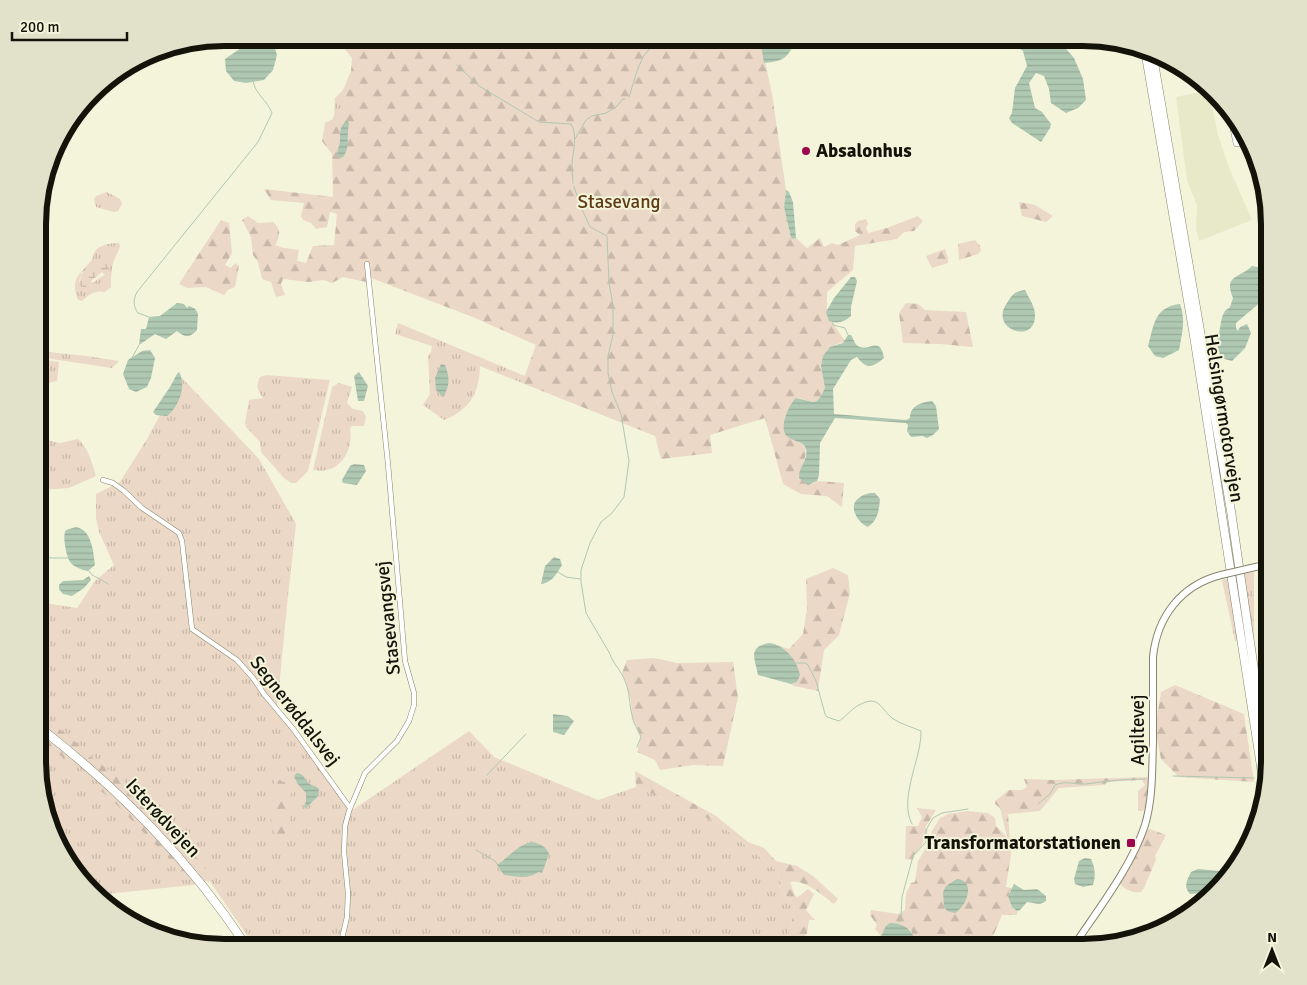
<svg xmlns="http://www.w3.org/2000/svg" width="1307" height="985" viewBox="0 0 1307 985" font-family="Signika,sans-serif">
<defs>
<pattern id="grass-tufts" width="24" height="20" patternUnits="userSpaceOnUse" patternTransform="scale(1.25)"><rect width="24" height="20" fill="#ebd8c6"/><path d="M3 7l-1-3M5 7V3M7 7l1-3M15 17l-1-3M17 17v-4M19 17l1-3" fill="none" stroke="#c9b8a9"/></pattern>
<pattern id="forest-firs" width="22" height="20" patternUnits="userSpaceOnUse" patternTransform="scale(1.25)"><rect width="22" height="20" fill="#ebd8c6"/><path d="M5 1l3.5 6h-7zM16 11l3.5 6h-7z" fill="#c9b8a9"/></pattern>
<pattern id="wetland-marsh" width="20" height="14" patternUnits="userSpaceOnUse" patternTransform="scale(1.25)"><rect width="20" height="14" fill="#ebd8c6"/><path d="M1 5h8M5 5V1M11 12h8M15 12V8" fill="none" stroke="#c9b8a9"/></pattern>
<pattern id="water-rules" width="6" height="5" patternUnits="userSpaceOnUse" patternTransform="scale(1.25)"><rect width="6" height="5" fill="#afc8b2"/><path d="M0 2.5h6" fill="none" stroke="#96ab98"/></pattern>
</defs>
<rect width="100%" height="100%" fill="#f4f4db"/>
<!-- built -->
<path fill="#e8e9c8" d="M1209,90l9,45 10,30 24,55 -53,21 -3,-12 1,-24 -10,-25 -11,-83z"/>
<!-- grass -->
<path fill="url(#grass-tufts)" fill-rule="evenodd" d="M351,71l4,5 -15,35 -6,4 1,-17 8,-8z
M107,192l13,7 2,5 -4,7 -4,1 -18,-5 -2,-8 2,-3z
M119,243l1,3c-1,5 -3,7 -5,12 -4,8 -4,20 -4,29l-6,5c-11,-2 -15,2 -23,9l-4,-1c-8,-21 1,-25 13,-39 2,-3 2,-8 5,-11 6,-6 15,-7 23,-7zM109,269l-2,11 -8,-2 -6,5 -2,5h-8l-4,-7 3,-9z
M398,323l127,53 -3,7 -42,-17c-1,27 -9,43 -36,54l-21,-15 7,-11 -2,-38 3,-4 1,-6 -37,-12z
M39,351l48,5 32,5 -7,7 -73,-11z
M39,359l20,3 -2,19c-9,1 -13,5 -18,12z
M266,375l64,5 -22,91 -12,12h-5l-7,-5 -23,-26 -1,-10 -14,-15 -1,-4 4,-23 14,-2c-6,-7 -7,-13 -3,-21z
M182,378l77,81 37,65 -8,72 -11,112 74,103 118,-80 25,26 104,43 38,-13 82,36 60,49 1,14 16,21 -9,40h-531l-46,-67 -16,5 -96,10 -40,-52 -19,-70v-175l13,6 26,4 18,-27 19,-16 -15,-33 -3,-14v-24l24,-12 27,-43 13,-24 4,1c11,-11 20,-21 18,-38z
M339,383l13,4 -5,16 6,6 10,2 3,6 -2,9h-12l-2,2c4,24 -11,47 -37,42l19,-83z
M39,438l21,5 18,-4c11,10 14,24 18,37l-27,12 -30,2z
M1254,572v71l-11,-69z
M1229,578l10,64 -4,-1 -13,-61z"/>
<!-- forest -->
<path fill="url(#forest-firs)" d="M348,38h412l12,56 14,96 -2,17 7,31h5l11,10 13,-10 4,9 8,-4 6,2 22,-10 -5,-4v-7l3,-3 8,-2 2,5 -2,4 2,5 19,-5 31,-12 5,5 -9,10 -10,1 -7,7 -42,7 -2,24 -26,22v23l18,26 -15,6 -9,19 4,22 -4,8 -4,5 -4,1 -14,-4 -13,17 -2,16c14,14 29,10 18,35l11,18 4,-3 27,2 -2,24 -15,-11 -26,-2 -18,-10 -18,-66 -55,17 2,18 -51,6 -6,-23 -133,-53 14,-38 -61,-27 -109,-42v6l-23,-5 -11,6 -9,-3 -14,2 -26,-3 -2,5 4,11 -9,2 -5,-15 -9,-3 -4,-17 -5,-7 -2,-18 -9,-17 6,-4 10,7 15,-1c9,8 7,14 2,23l9,3 15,2 -2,11 9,2 7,-17 21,-1 3,-31 -7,-2 -3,15 -11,2 -5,-6 -8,-3 -2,-4 3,-13 -33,-3 -7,-11 69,8 -1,-43 -10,-13 3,-18 8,-4 1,-4 6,-4 14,-35 -3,-5 1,-13 -8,-10z
M1019,202l16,3 18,11 -7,6 -24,-6z
M221,220l8,3 3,30 -7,12 6,3 4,-5 4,3 -4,21 -7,3 -4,5 -18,-8 -19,1 -8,-4z
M975,240l5,6 1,4 -3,4 -19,6 -1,-16z
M945,249l3,9v5l-16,5 -6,-12z
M906,303l12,1 7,6 41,2 7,35 -33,-3 -37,-1 -4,-30z
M833,568l15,7 2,18 -11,42 -15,15 -6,41 -24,-5 -3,-2 6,-2 -24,-38 16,5 14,-15 4,-26 -1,-29z
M654,658l23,5 56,-1 5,35 -15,69 -30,-1 -33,5 -5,-10 -18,-8 4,-15 -9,-20 -1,-15 -5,-20 -4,-9 5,-13z
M1175,685l69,29 10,68 -75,-5 -18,-18 -6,-31 6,-36z
M38,712l45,36v4h-4l-41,-30z
M38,730l39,32 -1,3h-3l-35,-26z
M92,756h2c6,10 23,19 32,27 31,30 59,57 84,92l-1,8 -77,-83 -44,-39v-3z
M635,771l81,45 32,26 16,6 12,13 21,5 16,10 25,23 -4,5c-10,-8 -31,-26 -44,-22l5,14 3,1 10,-8 6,5 -8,16 9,10h-6l-2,14 -14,13h-7l9,-40 -16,-21 -1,-14 -60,-49 -82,-36z
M1149,777l-3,28 -3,6h-5v-20l7,-6 -3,-5 -35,2 -2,3 -46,3 -19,23 -32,3 3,40 -5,33 6,1 -3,4 3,15 5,4v4h-15l-11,26 -5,6h-52l-5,-4 -7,4h-8l1,-4 -4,-13 -16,-7 -12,9 -2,4 -6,-7 2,-4 -7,-10 1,-5 27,4 7,-4 1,-16 5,-11 4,-1 3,-21 11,-18 3,-12 8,-13 8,-4 19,-3 21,2 7,5 1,8 11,11 -7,-29 -5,-4v-3l14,-11h13l5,-3 -3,-8 30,1z
M275,778l8,4 9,-1 -2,43 -11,20 -9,-20z
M103,787l7,3 47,47 35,42 -6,1 -3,-1 -11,-17 -56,-58 -15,-13z
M917,808l19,2 -11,18 3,2 -7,17 -7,8 -1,5 -8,-1 1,-33h12l4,-9z
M1150,829l16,6 -11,21 1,4 -12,28 -3,4c-7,2 -17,-3 -22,-9l20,-34 7,-18z"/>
<!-- wetland -->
<path fill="url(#wetland-marsh)" d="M95,262l15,3 -3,15 -8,-2 6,-3 -3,-3 -12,10h3l-2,6h-8l-3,-3c-1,-12 6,-17 15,-23z"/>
<!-- water -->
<path fill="url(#water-rules)" d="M248,38h20l5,3 4,14 -4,15 -9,10 -18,3 -12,-2 -8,-10 -1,-12 16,-11z
M760,38h36c-7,19 -11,23 -32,25z
M1011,38h42l8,5 13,15 9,21 3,21 -8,8 -12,5 -15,-10 -2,-14 -5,-13 -8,-3 -7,10 6,25 7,4 9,12 -1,4 -9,14 -29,-19 -3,-5 3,-5 3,-25 12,-22 -4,-15 -12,-9z
M347,120l2,4c-3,12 2,25 -7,34l-4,-1c-2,-7 2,-10 2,-17 0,-9 0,-14 7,-20z
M786,190l3,2 4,10 3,36 -2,1 -3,-1 -7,-31z
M1252,266l10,2 7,9v18l-33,28v5l2,3 2,-4 7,-3 4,9 -6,15 -13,13 -11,-3 -4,-14 5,-27 3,-6 5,-4 3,-9c-10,-23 7,-20 19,-32z
M851,277h4l2,4 -6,26v9c-6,6 -14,8 -22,5l-3,-9 8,-14z
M1025,290c4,8 10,17 10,25 1,30 -47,15 -28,-12 5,-8 8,-12 18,-13z
M177,303l7,1 3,4 2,-2 7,3 -2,2 2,-1 2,4 -1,16c-7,8 -12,8 -20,1l-11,8 -11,-5 -16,11 2,-16h5l3,-12 11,-1z
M1180,304c6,16 2,30 -1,46l-16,8 -8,-2 -7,-10c6,-21 6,-39 32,-42z
M848,335h3c2,3 4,10 7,11 10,7 22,-12 26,12 -11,9 -17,12 -27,-1l-6,3 -18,29 1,25 72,6 4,-2c0,-12 11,-16 22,-17l4,5 3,23 -6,6 -6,3 -5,-2 -11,1 -4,-6 1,-6 -2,-2 -71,-5 -15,25 -1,32 -2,6 -9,4 -9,-7c-1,-10 10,-19 7,-29 -3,-9 -13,-7 -19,-13 -9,-7 2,-32 9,-38l17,4 4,-1 4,-5 4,-8 -4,-22 2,-10 7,-9 13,-4z
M150,350l5,8 -4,20 -4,9 -11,5 -7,-3 -6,-15 5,-14 14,-9z
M441,364l4,1c5,13 5,20 -2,32l-7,-7 -1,-12z
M179,372c8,13 0,35 -12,44l-11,-1 -3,-3 2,-3 15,-22 7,-13z
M359,372l9,14 -4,15h-6l-4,-25z
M354,464l10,1 2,6 -9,14 -14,-2 -1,-3 8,-14z
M870,493h5l5,6c-1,11 -2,21 -12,28 -10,-4 -21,-21 -9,-29 3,-3 8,-4 11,-5z
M76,527c16,3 17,24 19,38l-7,6c-6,-1 -14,-4 -18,-9 -4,-7 -8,-27 -4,-32z
M554,557l6,2 2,6c-5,8 -10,18 -21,19l4,-18z
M89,576l2,4 -7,8 -12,8 -9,-2 -4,-5v-4l4,-4 20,-1z
M769,643c16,2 28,17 31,32l-3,7 -6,2 -33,-9c-3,-16 -11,-28 11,-32z
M553,714l15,2 6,5 -10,14 -11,-3z
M297,773c7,1 7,5 11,10 4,3 7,2 11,6l-1,7 -12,12 -2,-1 2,-6v-8l-9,-10 -3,-7z
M532,842c8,2 14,4 17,12l-7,19 -4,-1c-10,8 -23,4 -34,3l-7,-10c12,-8 20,-20 35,-23z
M1085,858l6,1c4,9 5,16 2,26l-10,2 -8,-3 -1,-5 5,-18z
M1198,869l21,2 1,4 -1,11c-5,5 -21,8 -29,8 -7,-7 -3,-14 1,-22z
M957,879c20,2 9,28 -2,34l-8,-2 -3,-5 -1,-14 3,-6z
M1014,884l10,6 13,-1 9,7v5c-7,5 -11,2 -19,1l-7,8 -3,1 -5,-4 -4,-11z
M890,923c15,0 27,9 24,24h-27l-6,-11 5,-10z"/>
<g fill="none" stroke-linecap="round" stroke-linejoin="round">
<!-- stream -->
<path stroke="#afc8b2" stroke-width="1" d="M275,49l10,-11
M457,65l22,21 60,36 32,2c8,13 0,32 1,46 0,4 1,8 1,13
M629,97l8,-26 6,-14 11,-14 11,-5
M575,139l11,-19 6,-4 14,-3 10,-6 7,-8h2
M574,186l6,19 10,22 17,9 2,47 4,22v30l-5,21v17l4,19 9,22 8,47 -5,36 -12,16 -11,9 -11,21 -9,27v12l5,31 24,41c3,10 11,16 15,27 5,11 4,23 7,34 1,8 6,15 9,22l-4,10
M149,317l-11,-4c-5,-7 -5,-13 -1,-21l121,-150 14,-29c-5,-13 -17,-19 -19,-32
M833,322v3l12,3 3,7
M132,358l7,-13
M38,555l13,3h18
M89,571l3,4 8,4 8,5
M558,572l8,5 14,2
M796,663h9l3,2 8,16 9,33 2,3 12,4c8,-5 14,-14 22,-17 18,-9 20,5 31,14 8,6 20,9 29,13 1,26 -23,68 -9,93
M487,775l39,-41
M1173,776l81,2
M1038,804l12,-10 5,-9c11,-5 20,0 31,-1 20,-3 40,-5 60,-5
M476,850l19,11 3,4
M899,922l2,-4 1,-21 11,-41 13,-14v-12l7,-12 9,-5 26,-4"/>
<!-- street casing -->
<g stroke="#85856e" stroke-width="5.5">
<path id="street" d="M1230,116l6,28h15
M103,480l10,3 11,8 18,17 37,25 3,8 10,88 45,31 16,18 11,16 30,36 56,78
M340,947l7,-30 1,-24 -4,-41 1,-26 4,-15 16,-38 32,-32 12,-20 5,-16v-12l-9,-32 -17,-197 -21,-200"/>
</g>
<!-- secondary casing -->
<g stroke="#85856e" stroke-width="8">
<path id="secondary" d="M1251,568l18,-4
M1073,947c24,-36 59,-81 72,-122 8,-27 7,-55 8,-83 0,-29 0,-57 0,-85 4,-40 28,-72 68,-82"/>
</g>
<!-- highway casing -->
<g stroke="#85856e" stroke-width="9">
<path id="highway" d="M1145,50l49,286 71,456
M1152,51l79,460 38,262
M38,726c83,65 151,133 209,221"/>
</g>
<!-- street -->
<use href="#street" stroke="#fff" stroke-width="4.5"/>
<!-- secondary -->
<use href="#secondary" stroke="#fff" stroke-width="6"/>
<!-- highway -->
<use href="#highway" stroke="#fff" stroke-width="8"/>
<!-- secondary-bridge casing -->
<g stroke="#85856e" stroke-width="8" stroke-linecap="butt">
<path id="secondary-bridge" d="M1221,575l30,-7"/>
</g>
<!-- secondary-bridge -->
<use href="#secondary-bridge" stroke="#fff" stroke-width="6"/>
</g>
<!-- markers -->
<g fill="#9d044d" stroke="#f4f4db" stroke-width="2">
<circle cx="806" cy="151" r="5"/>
<rect x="1126" y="838" width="10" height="10" rx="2.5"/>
</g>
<g text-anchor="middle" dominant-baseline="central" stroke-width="4" stroke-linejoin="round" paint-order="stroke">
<!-- poi labels -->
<g font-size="19" font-weight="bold" fill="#13130a" stroke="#f4f4db" text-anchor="start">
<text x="816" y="151">Absalonhus</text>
<text x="1121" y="843" text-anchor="end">Transformatorstationen</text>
</g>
<!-- park labels -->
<g font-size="19" fill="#5e3b15" stroke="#f4f4db">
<text x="619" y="202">Stasevang</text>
</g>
<!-- street labels -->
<g font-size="19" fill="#13130a" stroke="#f4f4db">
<text transform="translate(1224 418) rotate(81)">Helsingørmotorvejen</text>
<text transform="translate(388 618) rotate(-96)">Stasevangsvej</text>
<text transform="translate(295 711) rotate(52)">Segnerøddalsvej</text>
<text transform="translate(1138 730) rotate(-90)">Agiltevej</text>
<text transform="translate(163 818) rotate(47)">Isterødvejen</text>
</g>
</g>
<!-- crop -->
<path d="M0 0H1307V985H0ZM224 46H1083A178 178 0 0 1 1261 224V761A178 178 0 0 1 1083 939H224A178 178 0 0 1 46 761V224A178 178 0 0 1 224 46Z" fill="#e2e2ca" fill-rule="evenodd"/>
<path fill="none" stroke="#13130a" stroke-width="6" d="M224 46H1083A178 178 0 0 1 1261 224V761A178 178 0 0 1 1083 939H224A178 178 0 0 1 46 761V224A178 178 0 0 1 224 46Z"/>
<!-- north arrow -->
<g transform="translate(1272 950)" stroke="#f4f4db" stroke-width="4" paint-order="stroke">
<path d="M0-4L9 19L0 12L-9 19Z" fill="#13130a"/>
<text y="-8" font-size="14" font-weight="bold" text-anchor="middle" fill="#13130a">N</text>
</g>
<!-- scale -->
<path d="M12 32v8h115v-8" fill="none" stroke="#13130a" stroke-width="2.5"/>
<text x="20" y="32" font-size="15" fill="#13130a" stroke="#f4f4db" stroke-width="4" paint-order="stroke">200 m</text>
</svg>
